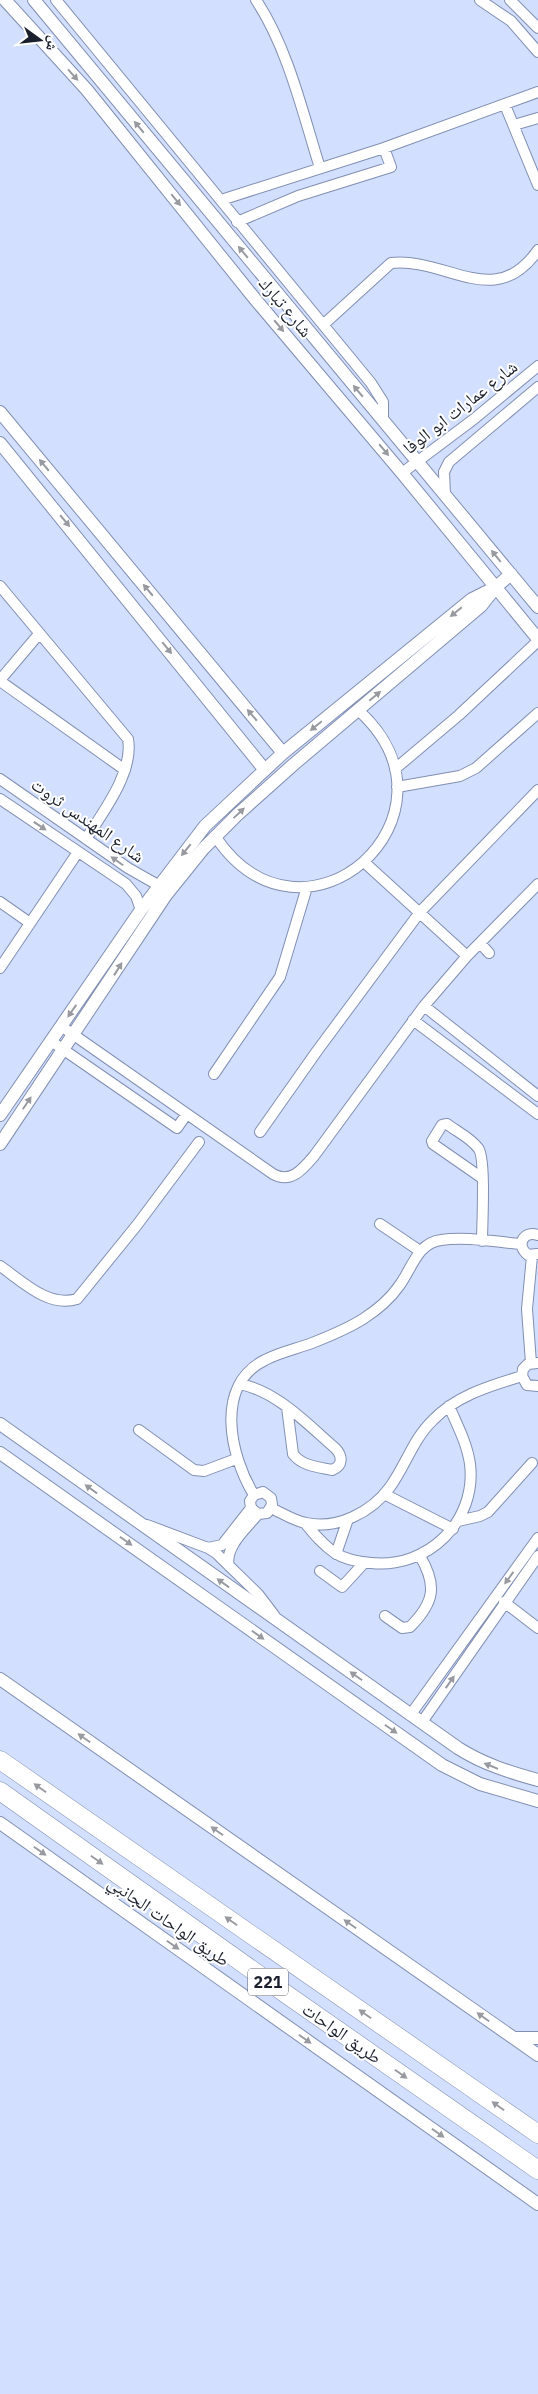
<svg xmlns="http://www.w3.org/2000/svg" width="538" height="2394" viewBox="0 0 538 2394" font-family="'IBM Plex Sans','Noto Naskh Arabic',sans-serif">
<rect width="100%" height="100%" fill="#d3dffe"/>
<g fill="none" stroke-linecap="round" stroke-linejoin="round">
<!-- minor casing -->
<g stroke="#818fb3" stroke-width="12">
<path id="minor" d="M56,0l315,383 12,19v18
M256,0c32,48 47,114 64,168
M480,0l31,21 27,31
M510,0l28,28
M505,105l33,80
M514,125l24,-7
M221,200l163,-52 154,-56
M237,222l61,-26 93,-29 -7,-19
M323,325l68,-62c56,-6 104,49 147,-13
M402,473l72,-54 64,-53
M445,494l-1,-22 5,-10 89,-75
M0,586l128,153c6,33 -25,73 -42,100
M0,680l39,-46
M0,681l125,89
M395,769l64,-54 79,-74
M0,779l128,89 37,21
M397,787l63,-11 16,-8 62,-55
M0,799l126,85 10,12 5,14
M215,836c88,132 260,-21 143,-126
M364,862l103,94
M0,902l30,21
M480,943l9,10
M0,968l78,-116
M424,1006l114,90
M413,1020l125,94
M61,1026l212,148c18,10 30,-5 41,-18l110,-150 43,-50 71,-72
M51,1041l126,87 9,-13
M214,1074l66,-97 27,-90
M260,1132l57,-81 103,-139 118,-122
M380,1224l40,27
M482,1241c0,-15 4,-85 -4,-93 -7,-10 -22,-17 -31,-24l-5,1 -10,16 1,3 49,34
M537,1254l-9,1c-13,-10 -4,-25 10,-20
M0,1266c22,15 48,42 77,33l60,-74 62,-83
M531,1363l-4,-54 5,-53
M538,1363l-10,1 -5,5 -1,7 5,9 11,1
M240,1384c38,8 67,40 95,64 8,8 8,18 -3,22 -14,-3 -30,-4 -39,-16l-6,-47
M139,1430l55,40 10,1 32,-12
M384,1494l69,35
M254,1495c-24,-39 -40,-110 11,-135 15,-8 31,-11 47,-17 18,-7 35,-14 51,-24 14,-9 27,-20 36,-33 13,-17 18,-43 42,-46 25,-4 55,2 80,4
M271,1508c11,5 23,13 35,15 31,7 66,-11 84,-36 16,-22 23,-48 43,-67 24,-25 57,-34 89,-44
M458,1521l22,-5 8,-4 44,-49
M305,1523c9,11 18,22 30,30 11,7 24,9 36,10 57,6 106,-42 99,-99 -3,-21 -13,-39 -21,-58
M147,1525l61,23 8,5 42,41 16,21
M208,1548l14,-3 29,-37 -1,-7 4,-6 9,-3 8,6 1,7 -5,8 -9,1 -7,-6
M336,1554l12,-35
M229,1566c-5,-19 18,-38 29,-52
M320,1571l22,16 22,-24
M504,1602l34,26
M385,1616l17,12 8,-1c25,-25 27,-42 10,-71
M411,1714l127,-176
M422,1722l116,-166"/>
</g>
<!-- tertiary casing -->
<g stroke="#818fb3" stroke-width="14">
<path id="tertiary" d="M5,0l82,90 168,209 147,174 136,166
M34,0l504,607
M0,412l283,341
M0,443l264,326
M0,1115l141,-205 64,-84 78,-73 189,-154 24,-12
M0,1144l166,-249 37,-46 34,-34 57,-51 187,-158 15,-19 15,-13
M0,1424l458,324c25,16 51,24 80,32
M0,1453l442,312 38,19 58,17
M0,1679l538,376
M0,1823l538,381
M516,2038h22"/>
</g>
<!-- trunk casing -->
<g stroke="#818fb3" stroke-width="19">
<path id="trunk" d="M0,1760l538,374
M0,1791l286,203 252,176"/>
</g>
<!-- minor -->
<use href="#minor" stroke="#fff" stroke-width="10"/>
<!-- tertiary -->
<use href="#tertiary" stroke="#fff" stroke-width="12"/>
<!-- trunk -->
<use href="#trunk" stroke="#fff" stroke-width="18"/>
</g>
<!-- one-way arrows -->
<defs><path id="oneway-solid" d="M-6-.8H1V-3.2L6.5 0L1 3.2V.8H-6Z" transform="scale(1.25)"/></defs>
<g fill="#989aa0">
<use href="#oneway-solid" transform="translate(73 75) rotate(48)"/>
<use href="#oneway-solid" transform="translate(139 127) rotate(-130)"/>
<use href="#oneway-solid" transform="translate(176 200) rotate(51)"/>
<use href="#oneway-solid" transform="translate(243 252) rotate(-130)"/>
<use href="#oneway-solid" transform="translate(279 326) rotate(50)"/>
<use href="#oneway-solid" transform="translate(358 391) rotate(-130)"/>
<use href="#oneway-solid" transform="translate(384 450) rotate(50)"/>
<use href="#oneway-solid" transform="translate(44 465) rotate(-130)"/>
<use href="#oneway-solid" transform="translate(65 521) rotate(50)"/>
<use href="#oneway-solid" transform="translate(496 556) rotate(-129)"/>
<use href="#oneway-solid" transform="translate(148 590) rotate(-130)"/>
<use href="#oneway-solid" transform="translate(456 612) rotate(141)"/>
<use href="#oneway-solid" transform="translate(167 648) rotate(51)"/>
<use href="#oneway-solid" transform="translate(375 696) rotate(-40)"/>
<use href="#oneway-solid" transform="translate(252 715) rotate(-130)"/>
<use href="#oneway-solid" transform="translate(316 726) rotate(141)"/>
<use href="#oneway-solid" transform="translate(239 813) rotate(-43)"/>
<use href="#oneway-solid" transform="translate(40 826) rotate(34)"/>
<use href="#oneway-solid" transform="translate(186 850) rotate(129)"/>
<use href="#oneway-solid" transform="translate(117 861) rotate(-145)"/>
<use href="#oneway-solid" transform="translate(118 969) rotate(-58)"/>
<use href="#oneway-solid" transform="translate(72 1011) rotate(125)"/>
<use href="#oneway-solid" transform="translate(27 1103) rotate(-56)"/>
<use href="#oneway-solid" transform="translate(91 1489) rotate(-144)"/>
<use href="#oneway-solid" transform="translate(126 1541) rotate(35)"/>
<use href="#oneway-solid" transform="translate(509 1578) rotate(126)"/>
<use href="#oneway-solid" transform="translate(223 1583) rotate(-144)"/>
<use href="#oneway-solid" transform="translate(258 1635) rotate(35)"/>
<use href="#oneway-solid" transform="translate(356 1676) rotate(-145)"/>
<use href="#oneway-solid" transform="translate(450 1682) rotate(-55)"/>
<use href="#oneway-solid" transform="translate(391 1729) rotate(35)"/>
<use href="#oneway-solid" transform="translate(84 1738) rotate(-145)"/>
<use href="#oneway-solid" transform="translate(491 1766) rotate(-158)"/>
<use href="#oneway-solid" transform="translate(40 1788) rotate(-145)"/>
<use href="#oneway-solid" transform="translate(217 1831) rotate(-145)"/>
<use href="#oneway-solid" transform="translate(40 1851) rotate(35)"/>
<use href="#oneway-solid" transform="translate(97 1860) rotate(35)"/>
<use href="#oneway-solid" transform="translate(231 1921) rotate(-145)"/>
<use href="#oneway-solid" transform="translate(350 1924) rotate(-145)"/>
<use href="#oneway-solid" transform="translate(173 1945) rotate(35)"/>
<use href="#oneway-solid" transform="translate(365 2014) rotate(-145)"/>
<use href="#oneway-solid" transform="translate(483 2017) rotate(-145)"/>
<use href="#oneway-solid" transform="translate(305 2039) rotate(35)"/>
<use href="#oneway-solid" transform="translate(401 2074) rotate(35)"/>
<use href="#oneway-solid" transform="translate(498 2106) rotate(-145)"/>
<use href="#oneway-solid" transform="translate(438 2133) rotate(35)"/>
</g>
<g text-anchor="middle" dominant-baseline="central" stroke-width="4" stroke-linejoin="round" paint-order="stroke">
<!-- shield labels -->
<rect fill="#fff" stroke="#5f626c" stroke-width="1" x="248" y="1968.5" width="40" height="27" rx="4"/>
<g font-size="16" font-weight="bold" fill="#1a1f2d">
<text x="268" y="1982">221</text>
</g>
<!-- street labels -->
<g font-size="18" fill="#1a1f2d" stroke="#fff">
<text transform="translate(286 307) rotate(50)">شارع تبارك</text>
<text transform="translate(460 407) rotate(-38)">شارع عمارات ابو الوفا</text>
<text transform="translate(88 820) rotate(35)">شارع المهندس ثروت</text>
<text transform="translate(169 1921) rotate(35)">طريق الواحات الجانبي</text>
<text transform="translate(342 2033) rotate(35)">طريق الواحات</text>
</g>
</g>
<!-- north arrow -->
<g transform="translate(40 40) rotate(105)" stroke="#ffffff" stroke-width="4" paint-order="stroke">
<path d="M0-4L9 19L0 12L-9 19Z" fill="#1a1f2d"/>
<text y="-8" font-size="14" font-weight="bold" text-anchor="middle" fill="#1a1f2d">ش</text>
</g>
</svg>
